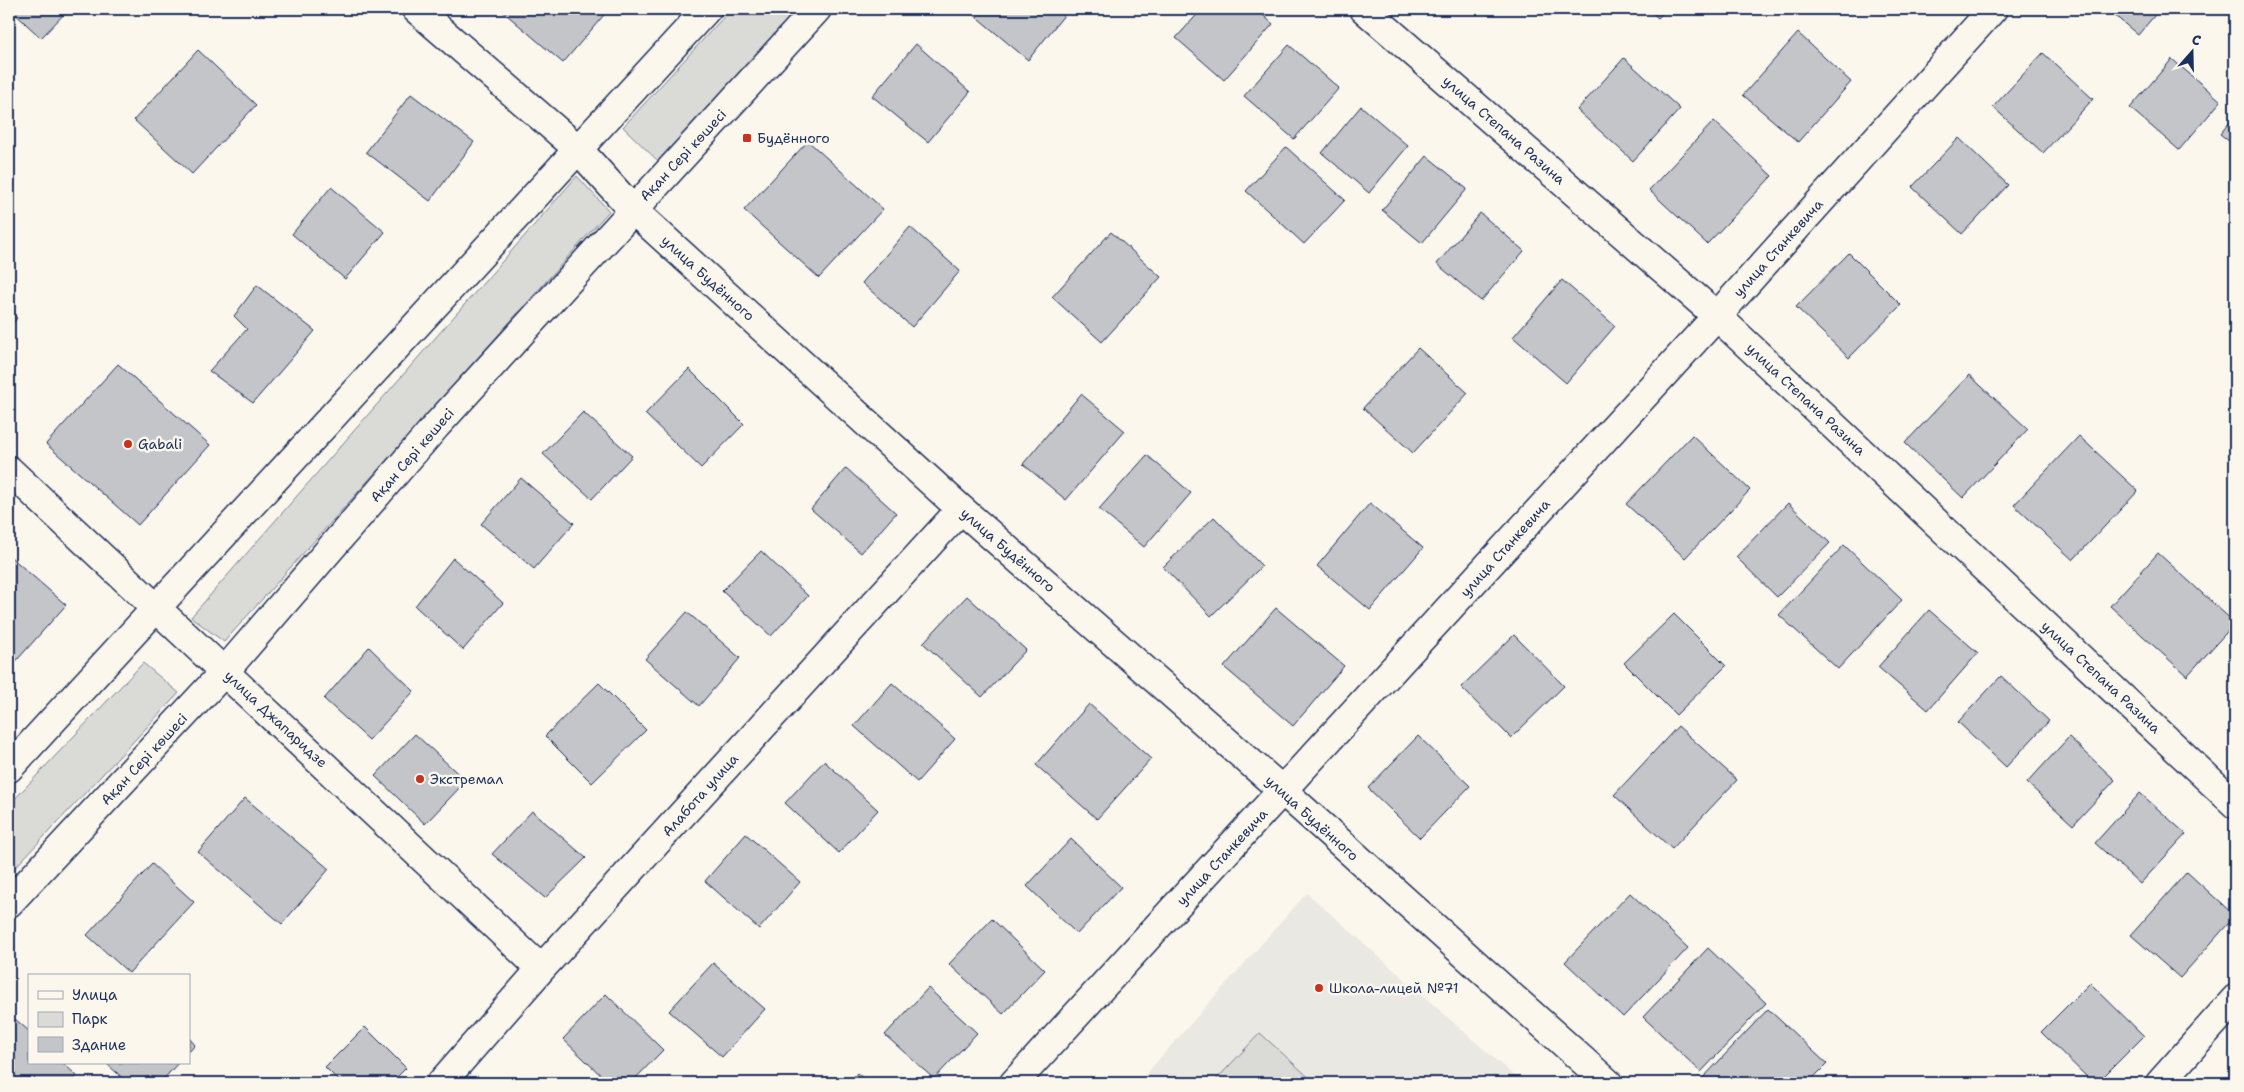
<svg xmlns="http://www.w3.org/2000/svg" width="2244" height="1092" viewBox="0 0 2244 1092" font-family="'Shantell Sans',sans-serif">
<rect width="100%" height="100%" fill="#fbf7ec"/>
<filter id="ink" filterUnits="userSpaceOnUse"><feTurbulence type="fractalNoise" baseFrequency=".02" numOctaves="2"/><feDisplacementMap in="SourceGraphic" scale="10" xChannelSelector="R" yChannelSelector="G"/><feConvolveMatrix kernelMatrix="1 2 1 2 8 2 1 2 1" color-interpolation-filters="sRGB"/></filter>
<g filter="url(#ink)">
<!-- built -->
<path fill="#eae8e2" d="M1307,893l215,190h-384z"/>
<!-- green -->
<path fill="#dadad7" stroke="#7a849a" d="M731,9h66l-139,152 -35,-34z
M577,176l32,35 -385,431 -33,-25z
M143,663l36,30 -170,181v-69z
M1260,1033l55,50h-102z"/>
<!-- building -->
<path fill="#c3c5c9" stroke="#1b2f5e" d="M10,9h59l-28,29z
M500,9h109l-46,54z
M967,9h102l-41,51z
M1202,9h54l17,15 -49,56 -48,-42z
M1648,9h19l-9,9z
M1890,9h10l-4,5z
M2107,9h53l-22,26z
M1798,33l53,49 -53,60 -55,-47z
M916,44l54,48 -42,50 -56,-46z
M1289,45l50,43 -45,51 -50,-43z
M198,50l58,55 -64,69 -58,-54z
M2043,53l50,46 -50,54 -50,-46z
M1624,58l56,51 -47,52 -56,-51z
M2172,59l49,42 -42,49 -49,-42z
M411,94l63,48 -44,59 -64,-49z
M1361,106l47,40 -39,47 -47,-40z
M2235,116v30l-15,-12z
M1714,121l58,55 -65,68 -58,-54z
M1959,138l49,47 -46,49 -50,-47z
M808,141l75,68 -64,69 -75,-68z
M1286,147l59,53 -41,44 -58,-53z
M1427,156l40,33 -45,54 -40,-33z
M331,187l54,45 -40,47 -53,-45z
M1480,213l44,38 -43,50 -44,-37z
M910,227l50,44 -48,56 -50,-44z
M1111,232l50,45 -59,65 -50,-45z
M1849,253l52,52 -52,53 -53,-51z
M1562,280l53,46 -49,57 -53,-46z
M257,285l58,46 -62,72 -44,-32 38,-42 -13,-13z
M9,310l8,8 -8,10z
M1418,348l50,45 -55,60 -50,-45z
M118,364l92,81 -72,80 -92,-81z
M689,369l55,55 -43,44 -56,-54z
M1969,375l59,54 -65,69 -58,-55z
M1081,394l44,37 -59,69 -43,-36z
M583,412l49,44 -40,43 -49,-45z
M1692,435l58,55 -65,68 -59,-54z
M2079,436l59,55 -65,69 -59,-55z
M1147,455l44,38 -47,54 -45,-38z
M846,468l50,45 -35,40 -50,-44z
M521,478l53,45 -40,46 -53,-45z
M1370,503l53,45 -53,62 -53,-44z
M1788,503l42,40 -53,54 -41,-40z
M1214,517l48,49 -51,50 -48,-49z
M1844,545l58,55 -64,69 -59,-54z
M761,551l47,45 -37,40 -49,-45z
M2158,553l77,70 -48,53 -77,-70z
M11,557l55,48 -57,64v-110z
M453,558l50,45 -40,47 -48,-44z
M967,596l59,54 -44,47 -59,-54z
M1276,608l68,58 -51,60 -69,-59z
M1929,610l49,43 -50,57 -50,-43z
M687,612l53,46 -41,48 -54,-47z
M1674,614l52,52 -50,49 -52,-52z
M1514,635l50,51 -53,52 -50,-51z
M369,647l45,44 -45,49 -45,-41z
M2001,676l48,45 -43,46 -48,-45z
M599,683l47,47 -54,53 -47,-47z
M892,683l63,56 -38,43 -63,-56z
M1089,704l62,55 -54,60 -61,-54z
M1678,726l59,54 -65,69 -58,-54z
M415,734l51,47 -41,43 -50,-48z
M1418,736l52,50 -50,52 -52,-50z
M2069,737l46,43 -42,45 -46,-42z
M824,761l54,49 -39,43 -54,-50z
M2140,793l46,41 -46,50 -45,-41z
M245,798l84,71 -47,55 -84,-72z
M532,811l54,47 -41,40 -53,-44z
M746,834l54,48 -41,47 -54,-48z
M1071,839l50,48 -44,47 -50,-48z
M152,864l42,38 -65,71 -42,-38z
M2187,872l48,44 -55,62 -49,-43z
M1630,893l58,55 -65,69 -58,-55z
M992,919l53,51 -42,44 -54,-50z
M1708,948l58,55 -65,69 -58,-55z
M713,963l52,46 -43,48 -53,-46z
M2090,983l54,53 -47,47h-4l-52,-51z
M928,988l49,45 -43,46 -49,-44z
M606,994l57,56 -32,33h-22l-46,-44z
M1768,1009l59,55 -19,19h-99l-6,-5z
M15,1019l14,12v32h34l14,13 -7,7h-61v-57z
M365,1027l41,41 -15,15h-50l-16,-16z
M189,1038l6,7 -6,7z
M106,1063h72l-18,20h-32z
M857,1073l11,10h-20z"/>
<g fill="none" stroke-linecap="round" stroke-linejoin="round">
<!-- street casing -->
<g stroke="#1b2f5e" stroke-width="31">
<path id="street" d="M416,9l162,140 55,61 328,299 322,282 325,292
M1364,9l353,307 518,488
M9,470l532,499
M441,1083l100,-114 420,-460
M1014,1083l703,-767 276,-307
M2160,1083l75,-84"/>
</g>
<!-- secondary casing -->
<g stroke="#1b2f5e" stroke-width="31">
<path id="secondary" d="M9,768l698,-759
M9,903l216,-232 211,-245 381,-417"/>
</g>
<!-- street -->
<use href="#street" stroke="#fbf7ec" stroke-width="28"/>
<!-- secondary -->
<use href="#secondary" stroke="#fbf7ec" stroke-width="28"/>
</g>
</g>
<!-- markers -->
<g fill="#c8321e" stroke="#fbf7ec" stroke-width="2">
<rect x="742" y="133" width="10" height="10" rx="2.5"/>
<circle cx="128" cy="444" r="5"/>
<circle cx="420" cy="779" r="5"/>
<circle cx="1319" cy="988" r="5"/>
</g>
<g text-anchor="middle" dominant-baseline="central" stroke-width="5" stroke-linejoin="round" paint-order="stroke">
<!-- street labels -->
<g font-size="14" fill="#1b2f5e" stroke="#fbf7ec">
<text transform="translate(1504 130) rotate(41)">улица Степана Разина</text>
<text transform="translate(683 155) rotate(-47)">Ақан Сері көшесі</text>
<text transform="translate(1778 248) rotate(-48)">улица Станкевича</text>
<text transform="translate(708 278) rotate(42)">улица Будённого</text>
<text transform="translate(1806 399) rotate(43)">улица Степана Разина</text>
<text transform="translate(412 455) rotate(-49)">Ақан Сері көшесі</text>
<text transform="translate(1505 548) rotate(-48)">улица Станкевича</text>
<text transform="translate(1008 550) rotate(41)">улица Будённого</text>
<text transform="translate(2101 677) rotate(43)">улица Степана Разина</text>
<text transform="translate(276 719) rotate(43)">улица Джапаридзе</text>
<text transform="translate(144 759) rotate(-47)">Ақан Сері көшесі</text>
<text transform="translate(700 795) rotate(-48)">Алабота улица</text>
<text transform="translate(1312 818) rotate(42)">улица Будённого</text>
<text transform="translate(1222 857) rotate(-47)">улица Станкевича</text>
</g>
<!-- poi labels -->
<g font-size="14" fill="#1b2f5e" stroke="#fbf7ec" text-anchor="start">
<text x="757" y="138">Будённого</text>
<text x="138" y="444">Gabali</text>
<text x="430" y="779">Экстремал</text>
<text x="1329" y="988">Школа-лицей №71</text>
</g>
</g>
<!-- margin -->
<rect width="2244" height="1092" fill="none" stroke="#fbf7ec" stroke-width="30"/>
<rect x="15" y="15" width="2214" height="1062" fill="none" stroke="#1b2f5e" stroke-width="2" filter="url(#ink)"/>
<!-- legend -->
<rect x="28" y="974" width="162" height="90" fill="#fbf7ec" stroke="#a1a7b3"/>
<rect x="38" y="991" width="25" height="8" fill="#fbf7ec" stroke="#a1a7b3"/>
<text x="72" y="1000" font-size="15" fill="#1b2f5e">Улица</text>
<rect x="38" y="1012" width="25" height="15" fill="#dadad7" stroke="#a1a7b3"/>
<text x="72" y="1024" font-size="15" fill="#1b2f5e">Парк</text>
<rect x="38" y="1037" width="25" height="15" fill="#c3c5c9" stroke="#a1a7b3"/>
<text x="72" y="1050" font-size="15" fill="#1b2f5e">Здание</text>
<!-- north arrow -->
<g transform="translate(2192 52) rotate(20)" stroke="#fbf7ec" stroke-width="4" paint-order="stroke">
<path d="M0-4L9 19L0 12L-9 19Z" fill="#1b2f5e"/>
<text y="-8" font-size="14" font-weight="bold" text-anchor="middle" fill="#1b2f5e">С</text>
</g>
</svg>
